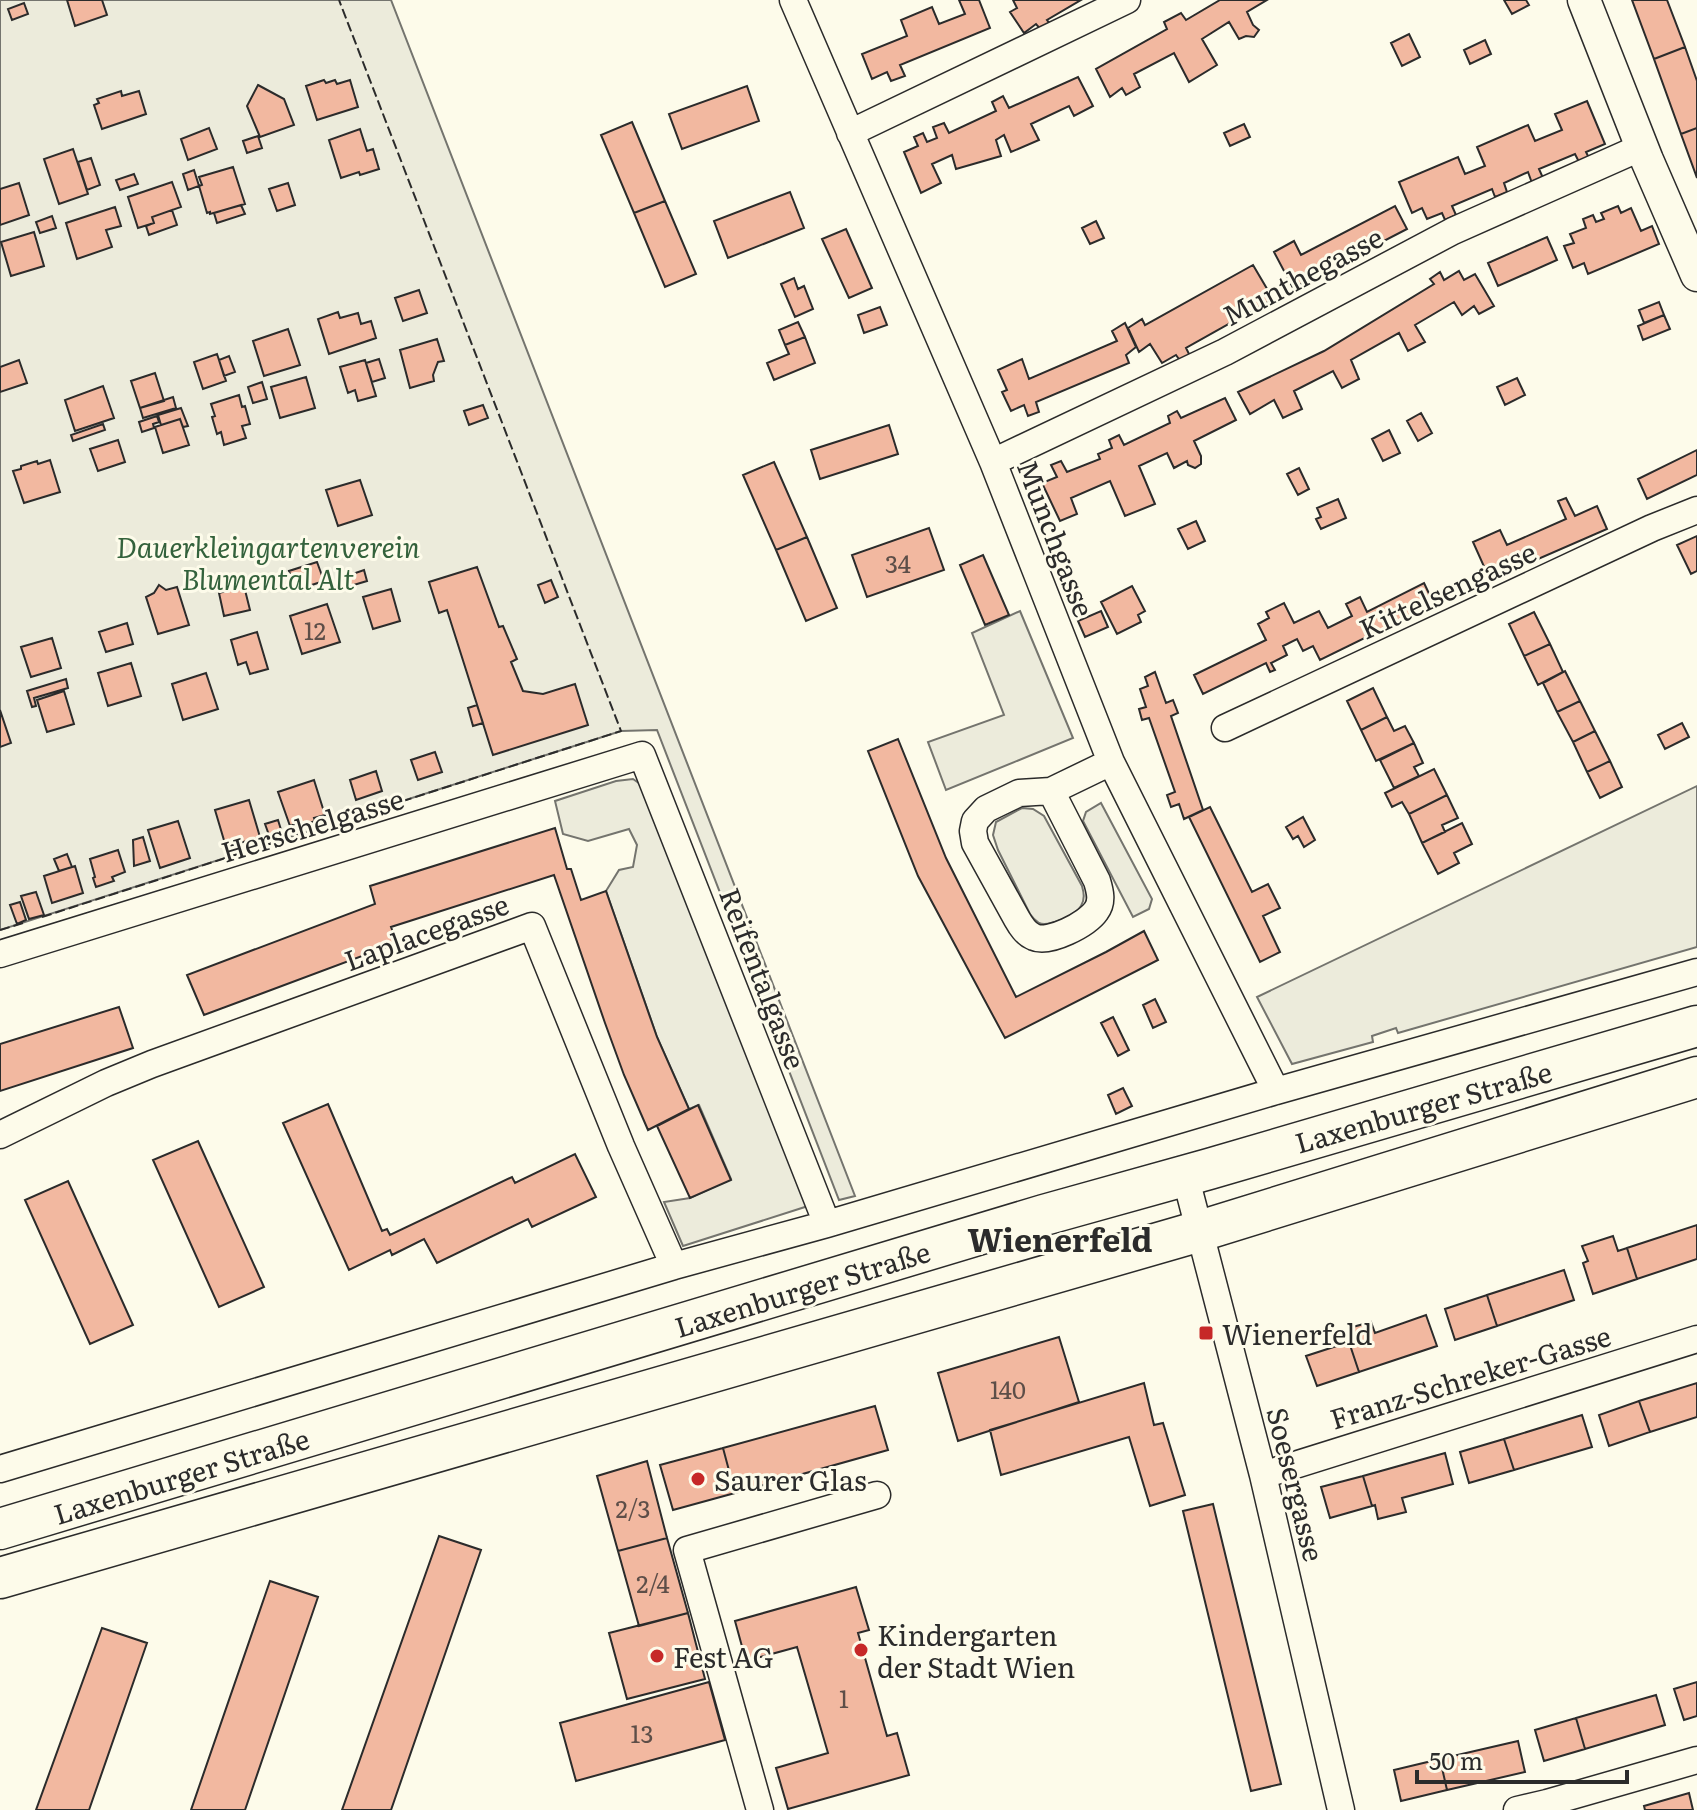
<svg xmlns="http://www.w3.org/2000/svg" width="1697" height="1810" viewBox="0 0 1697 1810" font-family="Literata,serif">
<rect width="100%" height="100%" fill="#fdfbea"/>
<!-- green -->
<path fill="#ecebdb" stroke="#74746e" stroke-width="2" d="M0,0h391l464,1196 -16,4 -182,-470 -36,1 -621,199z
M1020,611l53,127 -127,52 -18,-48 76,-27 -32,-82z
M633,779l10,7 165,420 -125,40 -19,-44 26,-4 41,-19 -32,-74 -10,4 -32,-72 -51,-146 13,-21 14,-3 4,-22 -8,-16 -41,12 -25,-7 -8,-33 61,-20z
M1697,786v161l-299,86 -2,-5 -24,8 1,6 -81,22 -35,-67z
M1101,803l51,96 -3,10 -16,8 -50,-96 3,-9z
M1022,808l11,1 11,7 38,70c2,7 3,13 -1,20 -5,9 -32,21 -42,17 -3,-2 -7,-6 -9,-9l-32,-64 -5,-15 3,-13z"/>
<!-- building -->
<path fill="#f2b8a0" stroke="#2b2b2b" stroke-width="2" d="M67,0h35l5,15 -32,11z
M959,0h20l11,28 -90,37 5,11 -14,5 -4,-9 -15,7 -10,-25 45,-18 -6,-16 31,-13 7,17 26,-10z
M1013,0h68l-34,20 5,6 -9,6 -7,-8 -12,9 -14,-21 7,-4z
M1220,0h47l-20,12 6,13 6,5 -5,7 -8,-1 -7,3 -10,-17 -27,17 15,26 -28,17 -15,-29 -40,21 6,13 -14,8 -4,-7 -12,9 -14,-28 71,-40 -3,-7 17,-9 5,7z
M1504,0h22l3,5 -17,9z
M1632,0h35l18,47 -31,12z
M24,3l4,11 -16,6 -4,-11z
M1409,34l11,23 -18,9 -11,-23z
M1485,40l6,14 -21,10 -6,-14z
M1685,47l12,34v47l-16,6 -27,-75z
M1078,77l15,29 -19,10 -5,-10 -38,18 8,16 -28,12 -7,-17 -8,5 5,16 -45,13 -4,-14 -20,9 9,19 -20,10 -17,-41 14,-6 -4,-9 9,-4 4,9 10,-4 -4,-11 11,-4 5,10 47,-22 -4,-9 11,-6 6,12z
M324,80l2,3 9,-3 2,4 13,-4 8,27 -41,13 -11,-34z
M258,85l26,14 10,26 -34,12 -13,-31z
M747,86l12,35 -77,28 -13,-35z
M121,91l1,5 17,-5 7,23 -44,15 -8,-24 5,-2 -2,-4z
M1587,101l18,43 -19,8 4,8 -10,4 -5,-10 -36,15 4,9 -11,5 -4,-11 -24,11 3,9 -12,5 -3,-8 -40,17 4,9 -11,5 -3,-7 -15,6 -5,-11 -10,5 -13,-31 59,-25 7,17 20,-8 -8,-19 51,-22 7,16 27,-11 -7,-16z
M632,122l33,79 -31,12 -33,-78z
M1244,124l6,13 -20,9 -6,-13z
M209,128l8,21 -29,11 -7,-21z
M1697,128v50l-16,-44z
M360,129l7,22 6,-2 6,20 -19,6 -1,-3 -18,6 -12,-38z
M258,136l4,12 -15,5 -4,-12z
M73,149l15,45 -29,10 -15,-45z
M91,158l9,27 -13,5 -9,-28z
M233,167l12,37 -35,10v-2l-3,1 -8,-27 3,-1 -3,-8z
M194,170l5,16 -11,4 -5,-16z
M134,174l4,10 -18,6 -4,-10z
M172,182l9,25 -29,10 2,6 -16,5 -10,-31z
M19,183l10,32 -29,10v-36z
M288,183l7,22 -18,6 -8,-22z
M790,192l14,36 -76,30 -14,-37z
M665,201l31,73 -31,13 -31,-74z
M241,205l4,9 -28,9 -3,-10z
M1395,206l12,23 -114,59 -19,-36 20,-11 7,14z
M1618,206l3,7 10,-5 10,23 11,-5 7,18 -71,30 -4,-11 -11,5 -9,-22 10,-3 -4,-9 16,-6 -3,-9 10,-4 3,7 8,-3 -3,-6z
M115,207l6,19 -15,4 6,17 -35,12 -11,-36z
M172,210l5,15 -28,10 -3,-9 8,-3 -2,-6z
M52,216l4,12 -16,5 -4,-11z
M1096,221l8,17 -14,6 -8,-16z
M846,229l26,59 -23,10 -27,-59z
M34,232l10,34 -33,10 -10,-34z
M1547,237l10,23 -59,26 -10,-23z
M1253,265l20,34 -87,49 4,8 -9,6 -5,-7 -14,8 -12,-19 -11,8 -11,-24 14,-9 3,6z
M1459,271l5,9 11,-6 19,32 -15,8 -5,-8 -12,9 -8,-13 -39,23 10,17 -17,9 -9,-18 -48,27 8,19 -17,9 -9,-17 -39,20 8,18 -19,9 -9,-18 -24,14 -12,-22 86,-41 110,-67 -4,-5 10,-7 4,8z
M794,278l4,11 6,-3 9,23 -18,8 -14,-33z
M419,290l8,23 -24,8 -8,-23z
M1659,302l5,13 -20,8 -5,-13z
M880,307l7,18 -23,8 -6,-18z
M338,312l2,6 18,-5 3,11 10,-3 5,17 -47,16 -11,-35z
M1664,315l6,14 -27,11 -5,-14z
M798,322l7,15 -20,8 -6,-15z
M1125,323l11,24 -10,8 3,8 -93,39 3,10 -11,4 -4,-11 -13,6 -9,-19 5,-2 -9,-20 24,-11 7,20 88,-38 -5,-10z
M288,329l12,36 -36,11 -11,-35z
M805,337l10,26 -41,17 -7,-17 22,-9 -4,-9z
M437,339l7,22 -6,1 -5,13 1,6 -24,7 -10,-38z
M217,354l9,27 -23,8 -9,-27z
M229,356l6,16 -11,4 -5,-16z
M379,359l6,19 -13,4 -6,-19z
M19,360l8,23 -27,9v-25z
M365,360l11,36 -18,5 -3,-11 -7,3 -8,-26z
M155,373l9,28 -24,7 -9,-27z
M306,377l9,31 -35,10 -9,-31z
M1517,378l8,17 -20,10 -8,-18z
M262,382l5,17 -14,4 -5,-16z
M103,386l11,32 -39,13 -10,-31z
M239,395l3,12 3,-1 5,18 -8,2 4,12 -22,7 -3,-13 -4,2 -5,-17 3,-1 -4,-12z
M173,397l3,11 -33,10 -3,-10z
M1225,398l11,22 -42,21 7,15v8l-6,4 -7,-3 -1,-4 -13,7 -7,-15 -28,13 16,38 -30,12 -15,-35 -39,17 6,16 -17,7 -18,-38 15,-6 -6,-12 10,-4 6,11 33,-13 -2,-5 14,-6 -3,-8 10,-5 5,10 46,-22 -2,-7 9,-5 4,7z
M483,405l5,13 -19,7 -5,-14z
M181,408l7,18 -5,1 -3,-8 -19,6 -3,-10z
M1421,413l11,20 -14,8 -11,-20z
M157,416l2,6 -6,2 1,4 -12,4 -3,-10z
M180,419l9,26 -26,8 -8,-26z
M103,424l2,6 -32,11 -2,-6z
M889,425l9,29 -78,25 -9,-29z
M1389,430l11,23 -17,8 -11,-22z
M118,440l7,22 -27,9 -8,-22z
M1697,450v25l-50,24 -9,-20z
M50,460l10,32 -36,11 -11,-32 8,-2v-3l16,-5 1,3z
M774,462l33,75 -31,13 -33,-75z
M1299,468l10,21 -11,6 -11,-21z
M360,480l12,35 -34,11 -12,-36z
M1566,498l9,18 22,-10 10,23 -117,51 -17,-38 27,-12 7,15 59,-26 -8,-18z
M1338,499l8,19 -25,11 -5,-10 5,-2 -4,-9z
M1196,521l9,20 -17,8 -10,-20z
M929,528l15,42 -77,27 -15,-42z
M1697,536v35l-6,3 -14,-29z
M807,537l30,71 -31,13 -30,-71z
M983,555l26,60 -24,10 -25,-60z
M317,562l7,19 -28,9 -7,-19z
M477,567l22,60 4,-1 14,33 -6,3 12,29 20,3 32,-10 13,41 -95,30 -46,-145 -8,3 -10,-31z
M364,570l3,11 -20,6 -3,-10z
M551,580l7,17 -13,6 -7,-18z
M1424,583l10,21 -114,56 -7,-14 -10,5 -6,-12 -14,7 4,9 -16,8 4,7 -5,2 -4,-9 -63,31 -9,-19 72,-35 -8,-16 11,-6 -3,-6 18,-9 10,20 25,-12 9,17 24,-12 -6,-12 14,-7 7,15z
M159,585l7,5 11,-3 12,38 -31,9 -12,-37 8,-4z
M244,586l6,24 -26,6 -5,-23z
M1132,586l13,25 -7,4 3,7 -24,12 -16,-32z
M391,589l9,32 -27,8 -10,-32z
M327,604l13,38 -38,12 -12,-38z
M1101,611l7,16 -23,10 -7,-16z
M1534,612l16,32 -26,12 -15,-32z
M127,623l6,21 -27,8 -7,-20z
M257,632l11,37 -18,5 -4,-12 -8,3 -7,-25z
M52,638l9,30 -30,9 -10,-30z
M1550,644l13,28 -25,13 -14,-29z
M131,663l10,33 -33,10 -10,-33z
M1565,671l15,30 -23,11 -14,-29z
M1155,672l11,31 7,-3 5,13 -7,3 32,94 -19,9 -5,-15 -8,3 -4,-12 8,-3 -26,-74 -7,2 -3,-11 7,-2 -6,-18 8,-3 -3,-9z
M206,673l12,36 -35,11 -11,-36z
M66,679l2,9 -34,10 2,8 -4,1 -5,-16z
M1373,688l14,29 -26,13 -14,-29z
M64,691l10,33 -27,8 -10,-32z
M1580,701l15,30 -22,11 -16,-30z
M477,705l6,18 -10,3 -5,-18z
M0,710l11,33 -11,4z
M1387,717l7,14 11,-5 9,17 -38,18 -15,-31z
M1682,723l7,14 -24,12 -7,-14z
M1595,731l15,30 -23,11 -14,-30z
M898,739l48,119 70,139 90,-45 38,-21 14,29 -153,78 -87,-162 -50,-125z
M1414,743l9,20 -9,4 5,9 -25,12 -14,-28z
M435,752l7,20 -24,8 -7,-20z
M1610,761l12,26 -22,11 -13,-26z
M1434,769l13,26 -38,19 -7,-12 -10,5 -7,-14z
M376,771l6,20 -26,9 -6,-20z
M314,780l11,35 -11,3 1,3 -17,6 -1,-4 -7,3 -12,-34z
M1447,795l11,23 -16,7 3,7 -23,11 -13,-29z
M249,800l11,37 -34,10 -11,-37z
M1210,807l42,85 16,-8 12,24 -17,8 17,36 -20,10 -71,-145z
M1303,817l12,23 -11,7 -6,-11 -5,3 -7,-12z
M278,820l5,16 -9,3 -2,-5 -3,1 -4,-11z
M178,821l12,37 -30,10 -12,-38z
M1462,823l10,21 -18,9 5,10 -21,11 -16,-31z
M555,828l12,41h4l10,31 25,-9 51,146 32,72 -41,21 -24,-55 -19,-52 -51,-148 -163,52 6,16 -193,72 -17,-40 188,-71 -5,-18z
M143,837l7,24 -16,5 -1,-26z
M118,850l7,22 -13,5 2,4 -18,6 -3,-9 2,-1 -5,-18z
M67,854l5,13 -13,4 -5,-12z
M75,866l8,27 -31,10 -8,-27z
M36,892l8,23 -15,4 -8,-23z
M20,902l6,18 -9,4 -7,-19z
M1155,999l11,23 -13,6 -10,-23z
M119,1007l14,41 -133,43v-47z
M1113,1017l16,33 -11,6 -17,-33z
M1123,1088l9,18 -16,8 -8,-19z
M328,1104l54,127 5,-2 3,6 122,-58 3,6 60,-29 21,43 -64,30 -4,-8 -91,44 -13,-24 -32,16 -2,-5 -41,20 -66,-147z
M698,1105l33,75 -41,18 -33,-72z
M198,1141l66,146 -45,20 -66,-147z
M68,1181l65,144 -43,19 -65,-144z
M1697,1225v34l-60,20 -10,-31z
M1613,1236l5,15 9,-3 10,31 -44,15 -10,-31 5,-2 -6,-15z
M1564,1270l10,30 -77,26 -10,-31z
M1487,1295l10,31 -42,14 -10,-31z
M1426,1315l11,31 -78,26 -10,-30 4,-2 -4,-12 22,-6 4,11z
M1059,1337l20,65 -121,39 -20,-68z
M1349,1342l10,30 -42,14 -11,-30z
M1144,1383l10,42 9,-2 22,72 -35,11 -21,-69 -128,38 -11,-45z
M1697,1383v34l-47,15 -11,-31z
M1639,1401l11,31 -41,14 -10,-31z
M875,1406l13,44 -153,43 -12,-45z
M1582,1415l10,32 -78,23 -10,-31z
M1504,1439l10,31 -45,13 -9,-31z
M723,1448l12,45 -62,17 -13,-45z
M1445,1453l8,31 -51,14 4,14 -28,7 -3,-14 -3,1 -9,-30z
M647,1461l20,77 -49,13 -21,-75z
M1363,1476l9,30 -42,12 -9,-31z
M1213,1504l68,280 -30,7 -68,-280z
M439,1536l42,14 -90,260h-49z
M667,1538l21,75 -49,13 -21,-75z
M270,1581l48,16 -73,213h-54z
M856,1587l13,43 -11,3 29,103 10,-3 12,42 -121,34 -12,-41 52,-15 -31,-106 -51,14 -11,-40z
M688,1613l17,66 -78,20 -18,-66z
M102,1628l45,15 -58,167h-53z
M709,1682l16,58 -149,41 -16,-58z
M1697,1682v34l-13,4 -10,-31z
M1656,1695l9,30 -80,24 -9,-31z
M1576,1718l9,31 -41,12 -9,-31z
M1518,1741l7,31 -78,18 -7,-31z
M1440,1759l7,31 -46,11 -7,-31z
M1689,1793l4,17h-48l-1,-4z"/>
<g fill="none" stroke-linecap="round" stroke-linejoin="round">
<!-- minor casing -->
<g stroke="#2b2b2b" stroke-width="29">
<path id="minor" d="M793,0l200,462 118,300 165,329
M850,133l277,-133
M993,462l232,-110 228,-121 189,-84
M1225,728l427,-200 45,-18
M1051,791l46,90c3,10 6,21 -1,30 -9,13 -47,33 -62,26 -8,-3 -13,-11 -17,-18l-42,-76 -2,-12 2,-10 11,-12 33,-16 32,-2 60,-29
M0,954l642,-199 185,469
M0,1135l106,-52 46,-19 380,-138 89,220 53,120
M1185,1175l78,300 78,335
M0,1469l674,-203 153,-42 449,-133 421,-119
M1263,1475l434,-136
M760,1810l-73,-260 190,-55
M1517,1810l30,-7 150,-43"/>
</g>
<!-- tertiary casing -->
<g stroke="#2b2b2b" stroke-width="35">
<path id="tertiary" d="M1584,0l63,160 50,115"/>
</g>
<!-- primary casing -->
<g stroke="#2b2b2b" stroke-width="43">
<path id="primary" d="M0,1529l1044,-314 165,-46 488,-143
M0,1578l1200,-347 497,-154"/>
</g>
<!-- minor -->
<use href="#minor" stroke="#fdfbea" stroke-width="26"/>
<!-- tertiary -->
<use href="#tertiary" stroke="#fdfbea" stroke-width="32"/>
<!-- primary -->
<use href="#primary" stroke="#fdfbea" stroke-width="40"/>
<!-- fence -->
<path stroke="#2b2b2b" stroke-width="2" stroke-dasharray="10 4" stroke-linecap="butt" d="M42,917l579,-186 -282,-731
M0,930l23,-7"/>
</g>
<!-- markers -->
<g fill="#c62828" stroke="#fdfbea" stroke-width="3">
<rect x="1198" y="1325" width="16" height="16" rx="4"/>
<circle cx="698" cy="1479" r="8"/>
<circle cx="861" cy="1650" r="8"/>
<circle cx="657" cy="1656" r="8"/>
</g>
<g text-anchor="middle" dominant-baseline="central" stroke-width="6" stroke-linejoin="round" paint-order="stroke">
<!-- number labels -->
<g font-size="24" fill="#5d4e48">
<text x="898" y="562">34</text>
<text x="315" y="629">12</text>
<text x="1008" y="1388">140</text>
<text x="633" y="1507">2/3</text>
<text x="653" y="1582">2/4</text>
<text x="844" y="1697">1</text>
<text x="642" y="1732">13</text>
</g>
<!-- street labels -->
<g font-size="28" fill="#2b2b2b" stroke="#fdfbea">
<text transform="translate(1302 275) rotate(-28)">Munthegasse</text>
<text transform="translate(1057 538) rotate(69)">Munchgasse</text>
<text transform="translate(1447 589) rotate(-25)">Kittelsengasse</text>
<text transform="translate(312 824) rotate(-17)">Herschelgasse</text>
<text transform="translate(426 931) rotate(-20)">Laplacegasse</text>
<text transform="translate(764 978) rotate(69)">Reifentalgasse</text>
<text transform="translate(1423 1106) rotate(-16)">Laxenburger Straße</text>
<text transform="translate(802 1288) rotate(-17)">Laxenburger Straße</text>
<text transform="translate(1470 1376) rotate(-17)">Franz-Schreker-Gasse</text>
<text transform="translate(181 1475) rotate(-17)">Laxenburger Straße</text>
<text transform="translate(1297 1484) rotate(76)">Soesergasse</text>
</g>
<!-- park labels -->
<g font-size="28" font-style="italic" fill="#34623c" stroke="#fdfbea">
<text x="268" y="546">Dauerkleingartenverein<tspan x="268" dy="32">Blumental Alt</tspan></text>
</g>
<!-- poi labels -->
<g font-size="28" fill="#2b2b2b" stroke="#fdfbea" text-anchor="start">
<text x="1222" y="1333">Wienerfeld</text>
<text x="714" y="1479">Saurer Glas</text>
<text x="877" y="1634">Kindergarten<tspan x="877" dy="32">der Stadt Wien</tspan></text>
<text x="673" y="1656">Fest AG</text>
</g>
<!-- quarter labels -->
<g font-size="32" font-weight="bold" fill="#2b2b2b" stroke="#fdfbea">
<text x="1060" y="1238">Wienerfeld</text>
</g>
</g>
<!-- scale -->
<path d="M1417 1770v12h210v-12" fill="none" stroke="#2b2b2b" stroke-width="4"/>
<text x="1429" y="1770" font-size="24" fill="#2b2b2b" stroke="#fdfbea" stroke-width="6" paint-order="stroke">50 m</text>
</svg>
